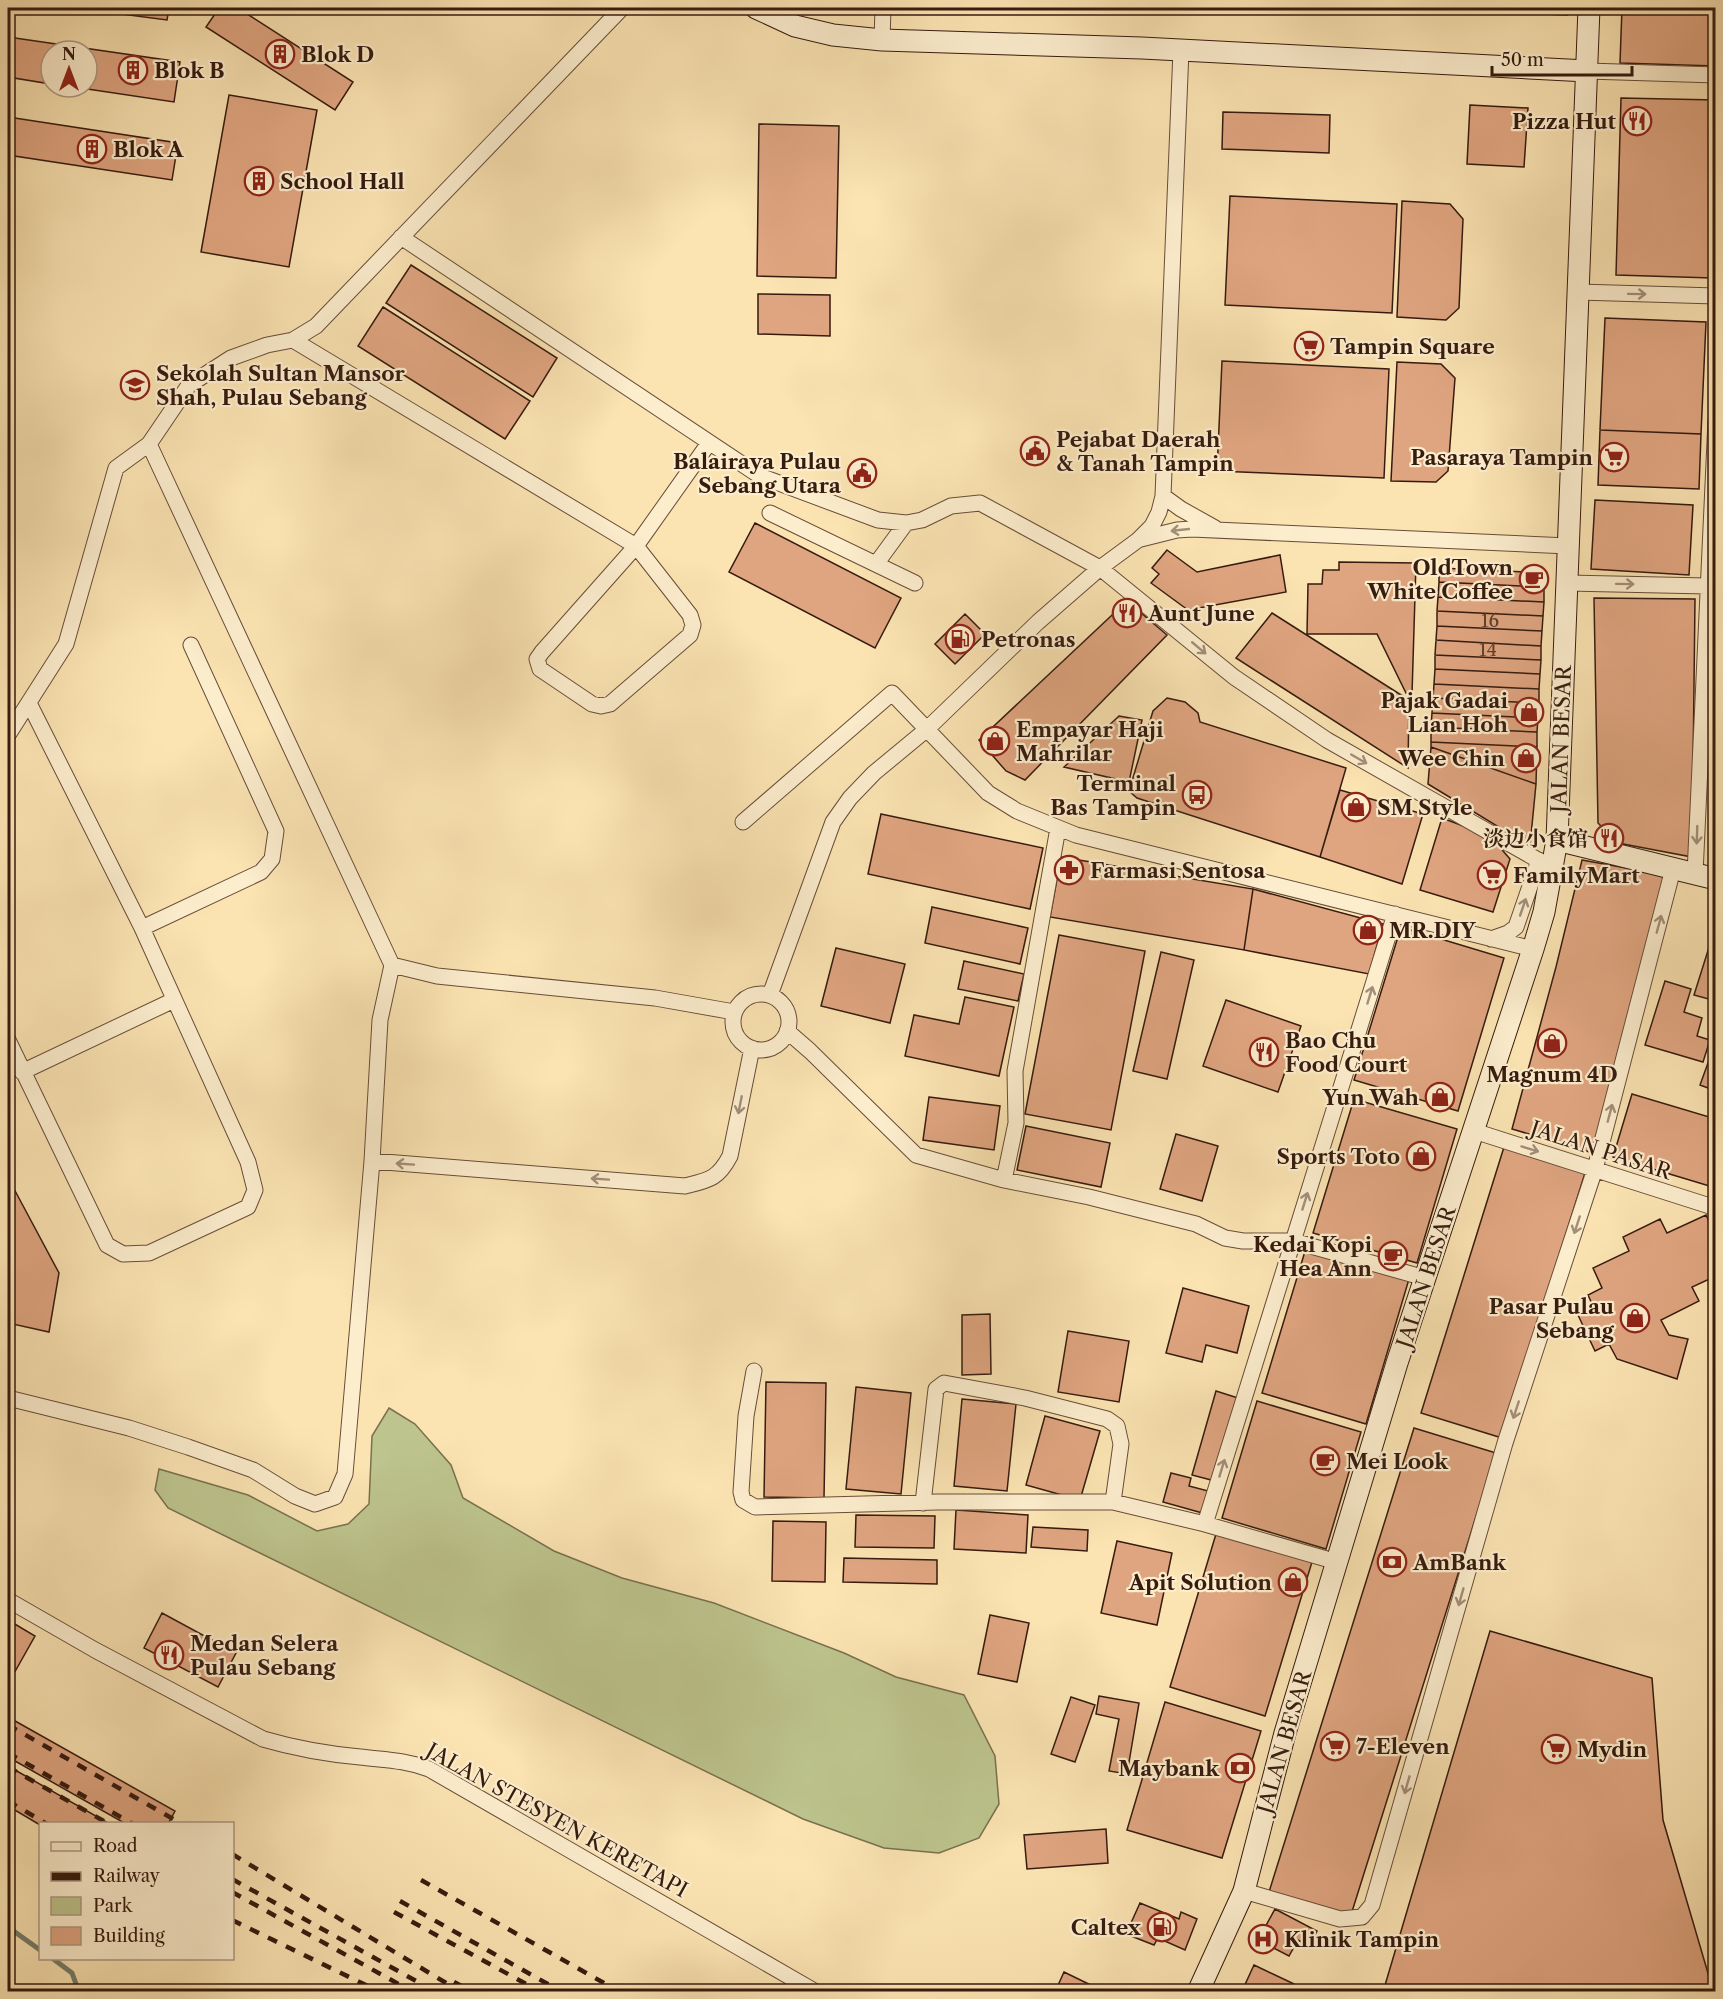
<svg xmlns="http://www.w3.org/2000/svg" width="1723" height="1999" viewBox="0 0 1723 1999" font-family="'Libre Caslon Text','Noto Serif SC',serif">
<rect width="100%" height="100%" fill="#fbe3b2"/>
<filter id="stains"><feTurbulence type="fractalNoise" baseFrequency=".00333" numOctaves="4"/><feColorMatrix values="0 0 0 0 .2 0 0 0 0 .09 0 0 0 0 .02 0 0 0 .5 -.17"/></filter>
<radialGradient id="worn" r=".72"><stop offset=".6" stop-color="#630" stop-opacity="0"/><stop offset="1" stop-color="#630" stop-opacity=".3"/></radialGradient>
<!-- green -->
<path fill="#bdc48d" stroke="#7a704e" stroke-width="1.5" d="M389,1408l26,16 36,41 12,33 91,53 68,27 92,25 130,50 52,24 68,18 31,61 4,48 -20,34 -40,15 -55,-5 -81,-29 -635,-311 -13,-18 4,-21 89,26 69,36 31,-7 21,-20 3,-68z"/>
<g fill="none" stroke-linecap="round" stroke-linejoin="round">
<!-- stream -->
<path stroke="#757d6b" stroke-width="5" d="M8,1927l32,23
M52,1958l20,15 7,19"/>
</g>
<!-- building -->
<path fill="#dfa580" stroke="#361b0f" stroke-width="1.5" d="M75,8h94l-2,12z
M219,8h19l115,74 -18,28 -129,-83z
M1492,8h75v7l-76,-3z
M1622,8h94v58l-96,-3z
M8,37l172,25 -6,40 -100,-15h13v-36h-36v33l-43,-7z
M229,95l88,15 -28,157 -88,-15z
M1621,98l95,2 -4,178 -96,-3z
M1470,105l58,3 -4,59 -57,-3z
M1223,112l107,3 -1,38 -107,-4z
M8,117l170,26 -6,37 -164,-25z
M759,124l80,2 -3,152 -79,-2z
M1230,196l167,8 -5,109 -167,-8z
M1402,201l48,3 13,15 -4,89 -13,12 -49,-3z
M411,265l146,93 -24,39 -147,-94z
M758,294l72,1v41l-72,-2z
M383,307l147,94 -25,38 -147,-93z
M1605,318l101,4 -5,112 -101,-4z
M1222,361l167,8 -5,109 -167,-7z
M1397,362l44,2 14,14 -7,93 -12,11 -45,-1z
M1600,430l101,4 -2,55 -101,-4z
M1595,500l98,5 -4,70 -98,-6z
M755,523l146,75 -26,50 -146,-76z
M1167,550l30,22 83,-17 6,37 -98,18 -37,-27 8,-9 -7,-6z
M1339,562l77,1 -4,131 -6,-1 -29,-59h-70l1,-50h14l1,-14h16z
M1439,568l106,5 -1,14 -105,-5z
M1439,582l105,5v15l-106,-5z
M1438,597l106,5 -1,14 -106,-5z
M1594,598l101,1 -3,258 -74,-14 -20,-20z
M1127,601l40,34 -142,145 -19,-9 -27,-31z
M1437,611l106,5 -1,15 -105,-5z
M1272,613l137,87 -1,68 -172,-110z
M965,614l20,20 -30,30 -20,-20z
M1437,626l105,5 -1,15 -105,-6z
M1436,640l105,6v14l-106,-5z
M1435,655l106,5 -1,14 -105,-5z
M1435,669l105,5 -1,15 -105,-5z
M1434,684l105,5v14l-106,-5z
M1167,698l18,4 13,11 2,9 146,46 -26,89 -183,-59 -8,-7 24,-80z
M1433,698l106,5 -1,15 -106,-5z
M1432,713l106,5 -1,14 -106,-5z
M1119,716l23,4 -13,62 -65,-15z
M1431,727l106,5v15l-106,-5z
M1431,742l106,5 -1,37 -105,-37z
M1431,747l105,37 -6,62 -102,-62z
M1340,790l83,24 -21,70 -82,-27z
M881,814l162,34 -13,61 -162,-35z
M1442,818l48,18 20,23 -17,53 -73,-22z
M1061,857l192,32 -9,61 -194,-33z
M1582,860l83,15 -72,278 -81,-24 44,-162z
M1253,889l130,35 -14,50 -125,-24z
M932,907l96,21 -8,36 -95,-21z
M1716,925v76l-22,-6z
M1401,927l103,31 -46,153 -104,-31z
M1059,935l86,16 -34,179 -86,-16z
M836,948l69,16 -15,59 -69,-17z
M1161,952l33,8 -27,119 -34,-8z
M964,961l60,13 -6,27 -60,-12z
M1665,981l26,8 -7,23 18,6 -5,18 13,4 -7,22 -58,-17z
M965,997l49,10 -15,69 -94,-20 9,-41 45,9z
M1226,1000l75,26 -23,66 -75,-26z
M1712,1052l4,1v38l-16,-6z
M1632,1094l84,25v69l-103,-31z
M929,1097l71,9 -6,44 -71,-10z
M1354,1099l103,30 -40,134 -104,-30z
M1026,1126l84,17 -9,44 -84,-17z
M1176,1134l42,12 -16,55 -42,-12z
M1504,1147l81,26 -83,265 -81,-25z
M13,1187l46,86 -10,59 -41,-9v-132z
M1706,1215l10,21v40l-24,11 7,14 -38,19 8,15 19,4 -11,40 -60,-20 -8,-15 -14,7 -18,-38 16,-7 -5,-11 14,-7 -9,-20 36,-17 -6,-14 37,-18 7,14z
M1306,1248l103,31 -43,145 -104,-31z
M1183,1288l66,18 -12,47 -31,-8 -4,17 -36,-9z
M990,1314l1,60 -29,1v-60z
M1068,1331l61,10 -10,61 -61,-10z
M766,1382l60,1 -2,115 -60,-1z
M856,1387l55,6 -10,101 -55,-5z
M1216,1391l22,7 -23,83 -23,-6z
M962,1399l54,5 -9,87 -53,-5z
M1257,1401l104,31 -35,117 -104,-31z
M1045,1416l55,15 -20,69 -54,-15z
M1414,1428l82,25 -146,465 -81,-26z
M1171,1473l20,5 -2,8 23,6 -6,22 -43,-12z
M956,1510l72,5 -2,38 -72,-4z
M856,1515l79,1 -1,32 -79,-1z
M773,1521l53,1 -1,60 -53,-1z
M1033,1527l55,3 -1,21 -56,-4z
M1216,1534l96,28 -47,154 -95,-29z
M1117,1541l55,12 -15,72 -56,-12z
M844,1558l93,2v24l-94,-2z
M162,1613l74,40 -18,34 -74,-39z
M990,1615l39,8 -12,59 -39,-8z
M8,1620l27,16 -27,48z
M1490,1631l162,47 11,142 47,160 6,12h-333z
M1099,1696l40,7 -12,71 -18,-3 10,-52 -23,-5z
M1071,1697l24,8 -20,57 -24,-8z
M1165,1702l96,29 -39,127 -95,-28z
M8,1717l167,94 -7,13h-42l-118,-67z
M8,1766l102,58 -70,1 -32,-19z
M1106,1829l2,34 -81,6 -3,-34z
M1140,1903l39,16 2,-7 16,7 -12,31 -27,-12 -4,7 -28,-11z
M1275,1909l42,22 -8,15 -11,-6 -9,16 -31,-16z
M1254,1965l40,19 -3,8h-42l-6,-3z
M1064,1972l41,20h-50z"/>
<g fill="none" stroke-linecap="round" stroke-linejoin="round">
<!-- street casing -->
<g stroke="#674d38" stroke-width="17">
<path id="street" d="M882,40l1,-32
M1587,71l129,4
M401,237l359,239 118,44 28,3 16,-3 29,-14 29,-3 120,65 134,109 93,63 225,128
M1578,292l138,4
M293,340l343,206 54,69 3,10 -3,10 -80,69 -9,2 -9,-2 -52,-35 -3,-10 5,-7 94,-106 73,-103
M1163,496l18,13 34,19
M770,513l145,70
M1141,539l36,-9 15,-1 376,17
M876,564l30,-41
M1567,583l140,3
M8,735l58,-91 50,-176 33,-24 40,-59 42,-27 36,-13 26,-5 23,-14 306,-318
M743,822l149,-129 96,100 29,18 59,24 457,114
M1695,874l21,-454
M142,928l119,-56 11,-13 4,-28 -85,-186
M1491,939l17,-6 8,-6 23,-67
M392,965l45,11 218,22 79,14
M733 1022a28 28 0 1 1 56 0a28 28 0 1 1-56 0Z
M770,995l63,-173 17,-24 24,-25 52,-43 112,-108 62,-54 38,-28 14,-14 7,-14 4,-16 18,-446
M787,1031l23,20 106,104 88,25 85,17 107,27 29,14 18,3h50l132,37
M8,1040l99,205 16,9 26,-1 99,-46 7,-17 -7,-28 -106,-234 -113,-225
M22,1072l152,-72
M1474,1131l242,77
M372,1161l313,25c24,-6 33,-7 45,-30l22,-108
M1004,1180l12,-57 -1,-52 43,-243
M754,1371l-8,45 -5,76 2,8 12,7 183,-5h175l92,22 132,38
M8,1398l121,30 59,19 65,23 42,26 20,8 20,-7 10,-23 27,-313 8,-141 12,-55 -243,-521
M923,1503l13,-114 8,-6 81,15 82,21 10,7 4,18 -8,58
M1205,1524l190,-610
M8,1600l87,50 168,89c31,9 64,15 97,18 25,3 45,3 69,12l387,223
M1244,1891l96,28 22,-2 10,-12 133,-462 90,-274 78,-300"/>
</g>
<!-- secondary casing -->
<g stroke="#361b0f" stroke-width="23">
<path id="secondary" d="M756,8l39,18 38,9 49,5 260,8 445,23
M1557,840l159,39
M1198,1992l46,-101 41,-158 112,-370 136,-414 11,-37 13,-72 32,-832"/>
</g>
<!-- street -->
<use href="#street" stroke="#fcedcd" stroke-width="15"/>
<!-- secondary -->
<use href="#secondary" stroke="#fcedcd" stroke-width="21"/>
<!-- rail -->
<path stroke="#361b0f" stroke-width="4.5" stroke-dasharray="10 10" stroke-linecap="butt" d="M8,1725l174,99
M8,1753l125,71
M8,1767l101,57
M8,1801l39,23
M232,1854l229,138
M232,1879l204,113
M421,1880l199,112
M232,1892l181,100
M400,1901l162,91
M394,1912l147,80
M232,1920l148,72
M454,1982l19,10"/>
</g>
<!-- one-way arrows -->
<defs><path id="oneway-shaft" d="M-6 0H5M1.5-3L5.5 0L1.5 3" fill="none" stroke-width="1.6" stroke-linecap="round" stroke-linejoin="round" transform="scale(1.5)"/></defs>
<g stroke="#a38e78">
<use href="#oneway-shaft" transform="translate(1637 294) rotate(1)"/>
<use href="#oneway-shaft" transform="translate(1180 530) rotate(174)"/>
<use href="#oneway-shaft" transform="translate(1625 584) rotate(1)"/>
<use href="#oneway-shaft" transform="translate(1199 648) rotate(40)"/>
<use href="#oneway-shaft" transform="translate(1359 759) rotate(30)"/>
<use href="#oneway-shaft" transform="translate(1697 835) rotate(92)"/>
<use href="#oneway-shaft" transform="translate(1523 907) rotate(-71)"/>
<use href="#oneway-shaft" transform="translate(1659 924) rotate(-75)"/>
<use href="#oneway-shaft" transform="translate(1370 995) rotate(-73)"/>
<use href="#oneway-shaft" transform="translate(740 1105) rotate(101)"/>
<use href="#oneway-shaft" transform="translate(1610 1113) rotate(-75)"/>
<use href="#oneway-shaft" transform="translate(1530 1149) rotate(17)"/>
<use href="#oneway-shaft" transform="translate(405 1164) rotate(-176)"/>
<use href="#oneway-shaft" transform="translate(600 1179) rotate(-176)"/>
<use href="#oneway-shaft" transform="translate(1305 1201) rotate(-73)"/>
<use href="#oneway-shaft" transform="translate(1577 1225) rotate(108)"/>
<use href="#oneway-shaft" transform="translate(1516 1410) rotate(108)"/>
<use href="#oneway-shaft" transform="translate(1222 1468) rotate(-73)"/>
<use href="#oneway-shaft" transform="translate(1461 1597) rotate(106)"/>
<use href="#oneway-shaft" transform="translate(1407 1785) rotate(106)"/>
</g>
<!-- icons -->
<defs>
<g id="building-ring" transform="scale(1.5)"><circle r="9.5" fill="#fcedcd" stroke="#8f2418" stroke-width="1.5"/><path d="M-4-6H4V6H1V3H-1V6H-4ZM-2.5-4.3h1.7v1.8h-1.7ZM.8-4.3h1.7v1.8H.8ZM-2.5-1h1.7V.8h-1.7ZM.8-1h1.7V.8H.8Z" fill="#8f2418"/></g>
<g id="restaurant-ring" transform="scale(1.5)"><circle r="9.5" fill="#fcedcd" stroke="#8f2418" stroke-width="1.5"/><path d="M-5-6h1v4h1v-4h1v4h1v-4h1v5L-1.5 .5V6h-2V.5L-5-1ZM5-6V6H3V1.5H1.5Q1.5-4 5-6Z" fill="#8f2418"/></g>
<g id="supermarket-ring" transform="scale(1.5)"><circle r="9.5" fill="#fcedcd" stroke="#8f2418" stroke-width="1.5"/><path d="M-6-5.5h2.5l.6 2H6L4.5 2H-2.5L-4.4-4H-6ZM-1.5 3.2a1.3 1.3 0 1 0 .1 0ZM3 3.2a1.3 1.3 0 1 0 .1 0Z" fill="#8f2418"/></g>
<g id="school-ring" transform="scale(1.5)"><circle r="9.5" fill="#fcedcd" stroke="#8f2418" stroke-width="1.5"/><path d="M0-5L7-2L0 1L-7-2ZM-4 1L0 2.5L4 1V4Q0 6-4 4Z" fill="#8f2418"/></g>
<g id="civic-ring" transform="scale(1.5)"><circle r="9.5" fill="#fcedcd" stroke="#8f2418" stroke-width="1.5"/><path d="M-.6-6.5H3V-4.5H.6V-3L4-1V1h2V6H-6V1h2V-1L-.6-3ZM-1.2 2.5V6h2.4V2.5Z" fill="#8f2418"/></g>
<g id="cafe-ring" transform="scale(1.5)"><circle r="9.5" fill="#fcedcd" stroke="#8f2418" stroke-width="1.5"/><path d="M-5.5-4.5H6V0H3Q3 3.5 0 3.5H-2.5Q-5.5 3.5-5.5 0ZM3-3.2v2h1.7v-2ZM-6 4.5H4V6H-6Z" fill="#8f2418"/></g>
<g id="fuel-ring" transform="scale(1.5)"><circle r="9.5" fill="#fcedcd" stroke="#8f2418" stroke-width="1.5"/><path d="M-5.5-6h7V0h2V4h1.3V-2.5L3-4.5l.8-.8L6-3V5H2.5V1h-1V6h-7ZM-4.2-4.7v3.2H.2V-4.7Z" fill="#8f2418"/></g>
<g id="shop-ring" transform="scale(1.5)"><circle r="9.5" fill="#fcedcd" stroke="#8f2418" stroke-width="1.5"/><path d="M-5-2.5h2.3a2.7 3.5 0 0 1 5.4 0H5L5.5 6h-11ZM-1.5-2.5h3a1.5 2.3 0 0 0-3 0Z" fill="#8f2418"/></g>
<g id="bus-ring" transform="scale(1.5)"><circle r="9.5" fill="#fcedcd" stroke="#8f2418" stroke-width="1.5"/><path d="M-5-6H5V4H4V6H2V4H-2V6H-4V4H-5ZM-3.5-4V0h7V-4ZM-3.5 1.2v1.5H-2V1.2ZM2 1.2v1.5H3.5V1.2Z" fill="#8f2418"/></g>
<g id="pharmacy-ring" transform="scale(1.5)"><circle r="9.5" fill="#fcedcd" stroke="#8f2418" stroke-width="1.5"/><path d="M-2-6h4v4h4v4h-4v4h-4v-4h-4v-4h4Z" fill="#8f2418"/></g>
<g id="bank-ring" transform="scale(1.5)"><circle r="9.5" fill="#fcedcd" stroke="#8f2418" stroke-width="1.5"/><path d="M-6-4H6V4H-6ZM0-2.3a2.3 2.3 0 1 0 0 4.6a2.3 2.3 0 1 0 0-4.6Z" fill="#8f2418"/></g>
<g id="hospital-ring" transform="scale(1.5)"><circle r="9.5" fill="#fcedcd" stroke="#8f2418" stroke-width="1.5"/><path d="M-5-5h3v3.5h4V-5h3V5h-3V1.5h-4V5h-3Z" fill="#8f2418"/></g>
</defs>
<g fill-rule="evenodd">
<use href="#building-ring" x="280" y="54"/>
<use href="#building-ring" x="133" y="70"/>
<use href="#restaurant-ring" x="1637" y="121"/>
<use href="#building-ring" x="92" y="149"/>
<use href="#building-ring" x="259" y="181"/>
<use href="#supermarket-ring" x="1309" y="346"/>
<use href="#school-ring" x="135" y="385"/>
<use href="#civic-ring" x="1035" y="451"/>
<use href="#supermarket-ring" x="1614" y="457"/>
<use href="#civic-ring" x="862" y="473"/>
<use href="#cafe-ring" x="1534" y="579"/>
<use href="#restaurant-ring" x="1127" y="613"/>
<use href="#fuel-ring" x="960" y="639"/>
<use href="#shop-ring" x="1529" y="712"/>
<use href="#shop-ring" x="995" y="741"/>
<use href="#shop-ring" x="1526" y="758"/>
<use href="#bus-ring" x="1197" y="795"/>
<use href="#shop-ring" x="1356" y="807"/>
<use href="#restaurant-ring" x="1609" y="838"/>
<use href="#pharmacy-ring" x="1069" y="870"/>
<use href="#supermarket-ring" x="1492" y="875"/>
<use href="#shop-ring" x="1368" y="930"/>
<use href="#shop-ring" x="1552" y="1043"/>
<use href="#restaurant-ring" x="1264" y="1052"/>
<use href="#shop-ring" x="1440" y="1097"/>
<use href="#shop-ring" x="1421" y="1156"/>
<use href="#cafe-ring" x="1393" y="1256"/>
<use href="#shop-ring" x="1635" y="1318"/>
<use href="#cafe-ring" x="1325" y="1461"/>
<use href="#bank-ring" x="1392" y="1562"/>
<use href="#shop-ring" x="1293" y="1582"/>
<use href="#restaurant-ring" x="169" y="1655"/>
<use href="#supermarket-ring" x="1335" y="1746"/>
<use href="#supermarket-ring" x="1556" y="1749"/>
<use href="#bank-ring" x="1240" y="1768"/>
<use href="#fuel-ring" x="1162" y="1927"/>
<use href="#hospital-ring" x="1263" y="1939"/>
</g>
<g text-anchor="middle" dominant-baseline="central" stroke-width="4.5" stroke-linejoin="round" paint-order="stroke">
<!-- number labels -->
<g font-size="18" fill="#603e2b">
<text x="1490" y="621">16</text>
<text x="1488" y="650">14</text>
</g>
<!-- poi labels -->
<g font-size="21" font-weight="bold" fill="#361b0f" stroke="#fcedcd" text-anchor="start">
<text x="301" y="54">Blok D</text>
<text x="154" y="70">Blok B</text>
<text x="1616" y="121" text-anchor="end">Pizza Hut</text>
<text x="113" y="149">Blok A</text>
<text x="280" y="181">School Hall</text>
<text x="1330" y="346">Tampin Square</text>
<text x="156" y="373">Sekolah Sultan Mansor<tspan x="156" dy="24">Shah, Pulau Sebang</tspan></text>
<text x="1056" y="439">Pejabat Daerah<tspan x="1056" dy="24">&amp; Tanah Tampin</tspan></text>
<text x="1593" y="457" text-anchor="end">Pasaraya Tampin</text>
<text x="841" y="461" text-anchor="end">Balairaya Pulau<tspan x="841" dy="24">Sebang Utara</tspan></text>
<text x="1513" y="567" text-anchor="end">OldTown<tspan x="1513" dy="24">White Coffee</tspan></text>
<text x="1148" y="613">Aunt June</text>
<text x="981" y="639">Petronas</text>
<text x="1508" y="700" text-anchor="end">Pajak Gadai<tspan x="1508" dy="24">Lian Hoh</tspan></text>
<text x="1016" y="729">Empayar Haji<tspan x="1016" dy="24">Mahrilar</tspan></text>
<text x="1505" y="758" text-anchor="end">Wee Chin</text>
<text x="1176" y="783" text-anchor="end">Terminal<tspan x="1176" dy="24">Bas Tampin</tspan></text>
<text x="1377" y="807">SM Style</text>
<text x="1588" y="838" text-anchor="end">淡边小食馆</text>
<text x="1090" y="870">Farmasi Sentosa</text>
<text x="1513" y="875">FamilyMart</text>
<text x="1389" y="930">MR.DIY</text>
<text x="1285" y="1040">Bao Chu<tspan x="1285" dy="24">Food Court</tspan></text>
<text x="1552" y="1074" text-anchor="middle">Magnum 4D</text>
<text x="1419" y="1097" text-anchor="end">Yun Wah</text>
<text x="1400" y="1156" text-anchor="end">Sports Toto</text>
<text x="1372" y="1244" text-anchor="end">Kedai Kopi<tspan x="1372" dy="24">Hea Ann</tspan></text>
<text x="1614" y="1306" text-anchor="end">Pasar Pulau<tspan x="1614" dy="24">Sebang</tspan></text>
<text x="1346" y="1461">Mei Look</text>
<text x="1413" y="1562">AmBank</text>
<text x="1272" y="1582" text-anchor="end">Apit Solution</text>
<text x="190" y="1643">Medan Selera<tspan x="190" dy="24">Pulau Sebang</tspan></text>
<text x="1356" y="1746">7-Eleven</text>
<text x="1577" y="1749">Mydin</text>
<text x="1219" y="1768" text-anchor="end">Maybank</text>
<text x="1141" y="1927" text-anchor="end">Caltex</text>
<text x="1284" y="1939">Klinik Tampin</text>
</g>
<!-- street labels -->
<g font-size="21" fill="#361b0f" stroke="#fcedcd">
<text transform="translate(1561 739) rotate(-88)">JALAN BESAR</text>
<text transform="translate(1601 1150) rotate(18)">JALAN PASAR</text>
<text transform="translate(1426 1277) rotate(-72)">JALAN BESAR</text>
<text transform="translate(1284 1742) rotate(-74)">JALAN BESAR</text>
<text transform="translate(557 1820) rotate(29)">JALAN STESYEN KERETAPI</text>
</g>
</g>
<!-- margin -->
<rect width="1723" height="1999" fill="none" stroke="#fbe3b2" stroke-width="30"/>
<rect x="9" y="9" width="1705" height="1981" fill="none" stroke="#361b0f" stroke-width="3"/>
<rect x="15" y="15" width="1693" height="1969" fill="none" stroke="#361b0f" stroke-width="1.5"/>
<!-- legend -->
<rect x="39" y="1822" width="195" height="138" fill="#fcedcd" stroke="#ad9981" stroke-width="1.5"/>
<rect x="51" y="1842" width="30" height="9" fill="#fcedcd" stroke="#ad9981" stroke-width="1.5"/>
<text x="93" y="1852" font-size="18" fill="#361b0f">Road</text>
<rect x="51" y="1872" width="30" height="9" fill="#361b0f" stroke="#ad9981" stroke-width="1.5"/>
<text x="93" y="1882" font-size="18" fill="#361b0f">Railway</text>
<rect x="51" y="1897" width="30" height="18" fill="#bdc48d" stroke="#ad9981" stroke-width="1.5"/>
<text x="93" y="1912" font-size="18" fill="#361b0f">Park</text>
<rect x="51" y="1927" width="30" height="18" fill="#dfa580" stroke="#ad9981" stroke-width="1.5"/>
<text x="93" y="1942" font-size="18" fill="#361b0f">Building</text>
<!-- north arrow -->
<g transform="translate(69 69)"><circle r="28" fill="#fcedcd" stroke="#ad9981" stroke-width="1.5"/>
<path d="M0-4.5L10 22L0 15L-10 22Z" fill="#8f2418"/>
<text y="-9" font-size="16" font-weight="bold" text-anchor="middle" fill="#361b0f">N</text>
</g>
<!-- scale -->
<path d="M1492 66v9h140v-9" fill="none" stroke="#361b0f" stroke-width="3"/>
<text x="1501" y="66" font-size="18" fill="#361b0f" stroke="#fcedcd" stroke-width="4.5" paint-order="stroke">50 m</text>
<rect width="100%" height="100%" filter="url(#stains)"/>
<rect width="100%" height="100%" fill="url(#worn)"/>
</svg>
